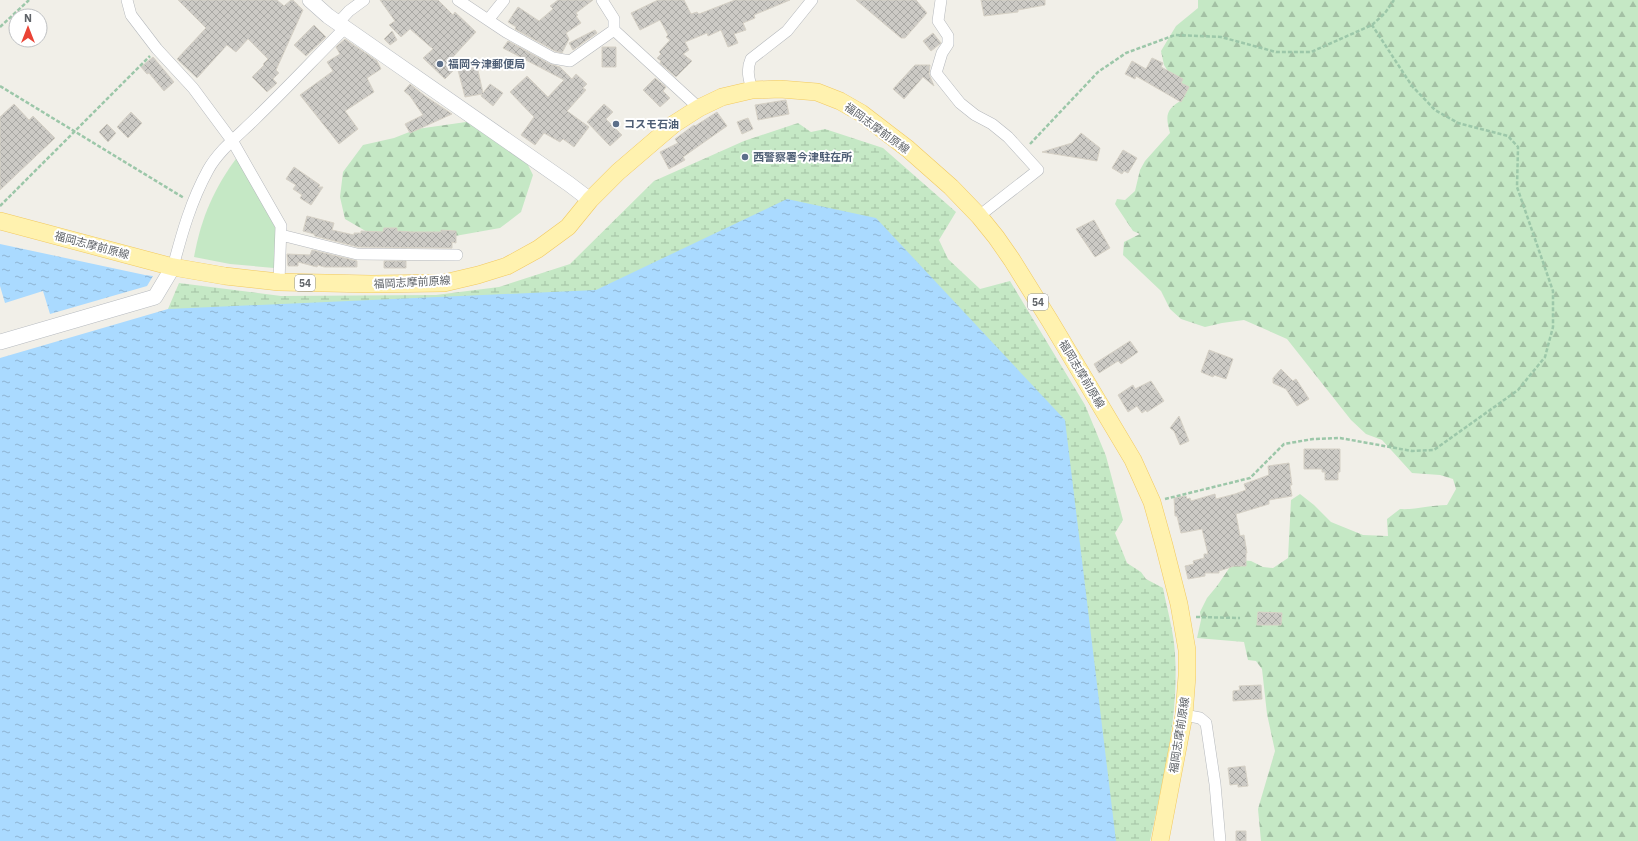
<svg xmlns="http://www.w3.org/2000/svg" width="1638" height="841" viewBox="0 0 1638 841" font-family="'IBM Plex Sans','Noto Sans JP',sans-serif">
<defs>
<pattern id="forest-firs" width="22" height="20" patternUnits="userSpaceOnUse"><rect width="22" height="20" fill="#c5e8c5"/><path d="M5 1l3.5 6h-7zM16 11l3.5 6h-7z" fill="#a3c0a4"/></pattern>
<pattern id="wetland-marsh" width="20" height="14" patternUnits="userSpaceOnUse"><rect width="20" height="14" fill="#c5e8c5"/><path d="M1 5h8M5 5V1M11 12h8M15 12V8" fill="none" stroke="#a3c0a4"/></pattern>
<pattern id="water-ripples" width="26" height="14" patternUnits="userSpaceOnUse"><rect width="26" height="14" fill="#aadaff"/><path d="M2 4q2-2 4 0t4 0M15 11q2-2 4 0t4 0" fill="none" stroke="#8eb4d2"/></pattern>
<pattern id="building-cross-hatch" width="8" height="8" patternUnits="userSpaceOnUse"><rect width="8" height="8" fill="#cccac5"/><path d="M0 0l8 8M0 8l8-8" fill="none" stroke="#a9a8a4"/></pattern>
</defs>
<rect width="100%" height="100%" fill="#f1efe8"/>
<!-- forest -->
<path fill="url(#forest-firs)" d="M1198,0h440v841h-377l-3,-32 17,-58 -8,-37 -5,-45 -6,-8 -8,-1 -4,-18 -47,-4 4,-18 -1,-8 7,-14 10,-12 15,-22 8,-4 11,1 12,6 10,1 15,-10 3,-58 9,-6 14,11 17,17 32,13 25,1 -1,-17 13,-10c16,1 30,-4 47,-4l9,-16 -3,-10 -13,-4 -28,-2 -30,-33 -16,-6 -15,-14 -64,-81 -43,-19 -22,3 -17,4 -24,-8 -11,-10 -9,-18 -38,-36 1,-13 16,-8 -7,-3 -18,-27 2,-5 8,1 10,-9 5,-21 5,-9 25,-28c-5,-19 -4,-23 13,-34l-5,-12 -14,-22 -3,-14 15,-25 22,-18z
M473,121l53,40 7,14 -12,37 -21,16 -45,8 -86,-3 -24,-14 -5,-22 3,-25 20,-27 31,-7 23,-9z"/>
<!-- wetland -->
<path fill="url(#wetland-marsh)" d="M798,123l13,9 14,-3 58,19 73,64 -17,28 9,19 32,30 30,-8 75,124 21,51 17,64 -8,13 12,30 14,9 5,7 17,9c4,21 11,44 12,66 4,63 -12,125 -25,187h-122l-860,-532 11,-26 102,13 155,-1 63,-8 71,-23 84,-83 90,-40z"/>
<!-- park -->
<path fill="#c5e8c5" d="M238,156l38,73 -2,39 -44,-4 -36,-7c7,-39 20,-69 44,-101z"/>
<!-- water -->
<path fill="url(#water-ripples)" d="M787,199l89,19 189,202 51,421h-1116v-483l168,-49 428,-19z
M0,244l145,31 8,1 -6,10 -97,28 -7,-23 -38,12 -5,-17z"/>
<!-- building -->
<path fill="url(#building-cross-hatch)" stroke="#d6d1c6" d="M178,0h99l7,6 7,-6h2l10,10 -27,60 3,3 -6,6 4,4 -10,9 -15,-15 12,-12 -1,-1 5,-5 -20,-20 -12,13 -9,-7 -30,33 -20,-19 29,-31z
M380,0h58l15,15 2,-3 21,20 -25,27 7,7 -13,13 -22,-21 10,-9 -23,-20 -9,8 -12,-12 6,-4z
M558,0h35l-17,13 2,2 -2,1 5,7 -15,10 3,6 -7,14 -7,-2 -40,-22 1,-2 -8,-5 10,-15 21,14 14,-12 -3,-3z
M658,0h26l7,14 6,-2 2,2 36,-14h55l-36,15 1,3 -12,5 3,7 -12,4 4,9 -10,4 -7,-17 -13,6 -1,-3 -22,9 4,8 -6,4 9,7 -16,16 -16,-14 1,-2 -4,-3 4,-4 -2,-2 11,-12 -4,-3 2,-2 -8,-15 -20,10 -9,-17z
M856,0h60l11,13 -22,25h-4z
M981,0h64v5l-27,5v2l-34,4z
M314,25l12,12 -20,19 -12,-11z
M595,30l2,3 -24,17 -4,-7z
M392,31l5,9 -7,5 -6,-6z
M933,33l8,10 -10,8 -8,-10z
M345,39l32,22 4,8 -14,9 7,14 -29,19 13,18 -19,15 -39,-49 33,-24 -6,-9 13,-8 -4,-7z
M508,41l42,23 10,3 12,12 4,-5 11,10 -4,4 3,2 -19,21 22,16 -15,20 -11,-8 -3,3 -16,-9 -9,12 -14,-10 13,-18 -24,-25 17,-16 21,21 16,-17 -61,-32z
M602,47h14v20h-14z
M153,57l21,25 -10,9 -15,-18 -2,1 -6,-7z
M1152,58l11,5 -2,4 22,12 -2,4 8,4 -8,15 -45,-26 -1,3 -10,-5 7,-13 14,8z
M915,65h15l-1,9 5,12 -11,-9 -19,22 -11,-10z
M477,66l6,27 7,-9 13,9 -10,13 -12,-10 1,-2 -17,3 -7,-27z
M655,78l11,9 -3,4 7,7 -10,9 -17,-17z
M410,84l15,12 27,18 -42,19 -5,-9 18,-9 -13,-19 -6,-5z
M786,100l3,14 -31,6 -3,-15z
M14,104l15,16 4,-4 22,22 -55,52v-73z
M604,104l9,8 -7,7 16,16 -12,11 -23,-24z
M131,112l11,11 -14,15 -11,-11z
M717,112l10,14 -44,31 2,3 -16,9 -9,-17 18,-9 -3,-4 19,-14 1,1z
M748,118l5,11 -11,5 -5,-12z
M107,124l9,9 -8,9 -9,-10z
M1081,133l19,15 -3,13 -55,-9 30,-9z
M1123,150l14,8 -9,15 -4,-2 -2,3 -10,-6z
M294,167l26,18 -2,2h5l-12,18 -11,-7 2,-3 -9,-6 3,-4 -10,-6z
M307,216l27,7 -2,7 22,5v-2h7v-2l22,1 1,-4h13v3l14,1h30v-2l15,1v12l-4,-1v6l-94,-1 -43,-11 -1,-2 -11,-3z
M1094,220l16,28 -15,9 -19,-28z
M312,250l45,11v6h-33l-6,-2 -1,2 -19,-5v4h-10l-1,-12 23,1z
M384,261h22v7h-22z
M1130,341l8,11 -17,12 -3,-3 -19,12 -5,-9z
M1209,350l24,9 -7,20 -12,-4 -1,2 -12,-5z
M1281,369l12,12 3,-2 13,20 -12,7 -11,-17 -13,-6v-5z
M1151,381l13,20 -17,11 -1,-2 -4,3 -5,-7 -9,6 -10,-17 15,-10 2,4z
M1179,416l10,25 -9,4 -6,-14 -4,-3z
M1304,449h36v23h-2v8h-13v-8h-3v-3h-18z
M1289,463l3,22h-2l2,11 -23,4v4l-33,10 4,22 4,-1 3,18h-1v13h-12l-15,5v2h-14v3l-17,3 -3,-13 9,-2 -1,-3 11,-3v-4h4l-6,-25 -21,4 -4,-17h-2l-1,-18 12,-2 1,3 3,-1 1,3 24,-7 1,5 19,-5 11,-4 -2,-6 25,-9 -1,-9z
M1258,612l24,1 -1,12h-24z
M1261,685l1,14 -29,2v-10l7,-1 -1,-4z
M1245,766l3,20 -10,1v-3l-8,1 -2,-17z
M1236,831h10v10h-10z"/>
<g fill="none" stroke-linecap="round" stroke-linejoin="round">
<!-- street casing -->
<g stroke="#b5b8bc" stroke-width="12">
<path id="street" d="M127,0l4,15 26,34 36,39 40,54 48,84 -2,56
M458,0l48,32 47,26 17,3 44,-31
M602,0l12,19v11l85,78
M941,0l-3,21 10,15v8l-6,9 -6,20 24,30 15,12 17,9 16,13 30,33 -59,46
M488,20l16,-20
M338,23l11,-12 15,-11
M752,90c-3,-11 -6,-20 -1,-31l36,-28 25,-31
M281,235l76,19 100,1
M173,267c9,-34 18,-66 35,-97 11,-20 31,-35 47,-51 31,-30 60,-61 90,-91
M1184,715l16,3 6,5 9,61 5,57"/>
</g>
<!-- secondary casing -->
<g stroke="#b6babf" stroke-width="16">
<path id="secondary" d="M310,0l18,16 241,168 21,16
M0,342l155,-45 18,-30"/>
</g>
<!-- primary casing -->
<g stroke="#f2c960" stroke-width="18">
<path id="primary" d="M0,221l173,46 52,9 54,6 92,2 73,-1 34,-8 29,-9 31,-17 30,-22 22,-27 28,-28 56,-48 25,-16 23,-11 30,-7 28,-1 37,3 23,9 21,12 47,36 43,38 28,29 17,21 16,23 38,61 83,139 19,42 12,43 15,59 8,46v26l-3,39 -24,126"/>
</g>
<!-- path -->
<path stroke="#9cc7a9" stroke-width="2.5" stroke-dasharray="4 2" stroke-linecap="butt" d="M0,27l29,-27
M0,86l184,112
M1030,144l68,-72 28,-19 49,-18 46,2 55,15h35l61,-27 13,-12 9,-13
M0,206l150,-150
M1165,499l85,-21 34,-34 29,-5 27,-1 72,13 22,-1 84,-60 27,-33 8,-30v-36l-36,-104 1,-40 -10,-11 -50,-13 -23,-13 -23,-24 -40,-61
M1196,617l44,1"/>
<!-- street -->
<use href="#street" stroke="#fff" stroke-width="11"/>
<!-- secondary -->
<use href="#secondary" stroke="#fff" stroke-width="15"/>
<!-- primary -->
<use href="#primary" stroke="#fff2af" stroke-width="17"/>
</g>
<!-- markers -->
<g fill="#5c6f8a" stroke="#fff" stroke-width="1.5">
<circle cx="440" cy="64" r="4"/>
<circle cx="616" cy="124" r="4"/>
<circle cx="745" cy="157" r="4"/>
</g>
<g text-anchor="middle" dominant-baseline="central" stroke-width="4" stroke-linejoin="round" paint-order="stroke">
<!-- shield labels -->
<g fill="#fff" stroke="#8f9295" stroke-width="1">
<rect x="295" y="275" width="20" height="16" rx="3"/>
<rect x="1028" y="294" width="20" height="16" rx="3"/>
</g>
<g font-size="10" font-weight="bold" fill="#5f6368">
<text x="305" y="283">54</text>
<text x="1038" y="302">54</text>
</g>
<!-- service labels -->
<g font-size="11" font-weight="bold" fill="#4e5e75" stroke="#fff" text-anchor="start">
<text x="448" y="64">福岡今津郵便局</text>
<text x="624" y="124">コスモ石油</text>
<text x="753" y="157">西警察署今津駐在所</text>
</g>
<!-- street labels -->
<g font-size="11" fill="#5f6368" stroke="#fff">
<text transform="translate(877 128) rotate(36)">福岡志摩前原線</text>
<text transform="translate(92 245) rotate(15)">福岡志摩前原線</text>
<text transform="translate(412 282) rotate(-3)">福岡志摩前原線</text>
<text transform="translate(1082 374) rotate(59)">福岡志摩前原線</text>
<text transform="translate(1179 735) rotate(-81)">福岡志摩前原線</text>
</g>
</g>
<!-- north arrow -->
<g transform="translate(28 28)"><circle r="19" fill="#ffffff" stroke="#bfc1c3"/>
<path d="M0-3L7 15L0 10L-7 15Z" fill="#ea4335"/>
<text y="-6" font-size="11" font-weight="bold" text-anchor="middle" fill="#5f6368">N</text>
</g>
</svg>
